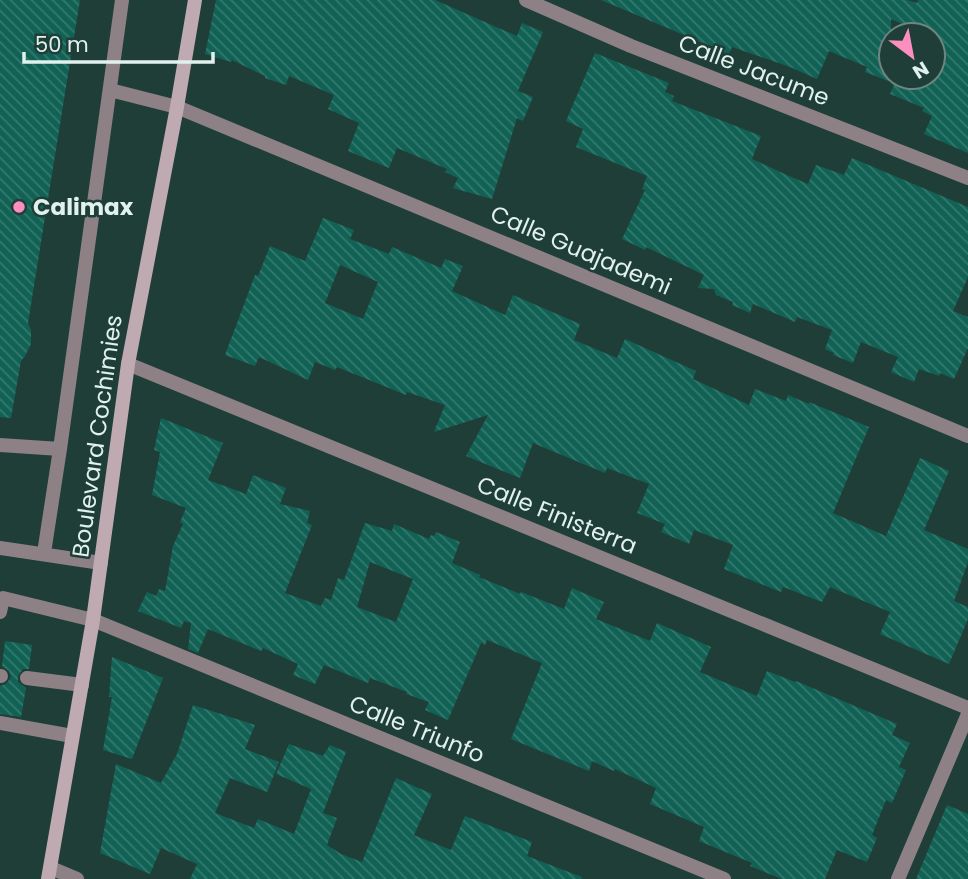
<svg xmlns="http://www.w3.org/2000/svg" width="968" height="879" viewBox="0 0 968 879" font-family="Poppins,sans-serif">
<defs>
<pattern id="building-back-hatch" width="6" height="6" patternUnits="userSpaceOnUse" patternTransform="scale(1.75)"><rect width="6" height="6" fill="#116255"/><path d="M-1 5l2 2M0 0l6 6M5-1l2 2" fill="none" stroke="#33796e"/></pattern>
</defs>
<rect width="100%" height="100%" fill="#203e38"/>
<!-- building -->
<path fill="url(#building-back-hatch)" fill-rule="evenodd" d="M0,0h80l-52,323 3,7v14l-6,12 -4,5 -10,57 -11,-1z
M216,0h219l82,36 5,-13 21,9 -25,59 15,6 -10,24 -6,-3 -25,81 -39,-11 5,-10 -13,-6 2,-3 -50,-21 -8,20 -41,-17 11,-28 -31,-14 6,-14 -45,-19 -3,9 -21,-7v-2l-33,-16 -1,2 -26,-8z
M601,0h306l10,3 1,-3h50v153l-44,-19 8,-18 -10,-5 2,-3 -34,-14 7,-17h36v-42h-5l-37,-16v63l-26,-10 2,-5 -38,-16 -12,28 -27,-12 -58,-20 -3,7z
M595,53l74,30 -4,9 9,4 -2,5 89,35 -9,23 37,17 19,8 8,-19 28,10 8,-17 116,49v70l-15,34 15,6v31l-14,31 -14,-6 -1,3 -20,-7 -5,13 -23,-10 7,-15 -37,-15 -8,21 -20,-8 1,-2 -9,-4 7,-19 -35,-13 -2,5 -42,-18 -3,9 -18,-8 1,-3 -17,-7 -2,-6 -16,-1 6,-13 -58,-28 -1,3 -23,-11 23,-49 -3,-1 5,-13 -71,-29 7,-18 -17,-8z
M323,218l31,12 -4,9 39,15 3,-7 49,21 4,-9 18,7 -11,25 53,24 8,-20 67,29 -6,16 43,18 8,-19 71,32 -3,8 56,26 6,-16 31,12 2,-6 21,9v-2l60,25 -36,86 53,23 34,-78 29,13 -25,59 44,19v13l-14,39 14,6v12l-19,45 -69,-30 10,-22 -60,-25 -8,15 -39,-15 -2,5 -57,-23 9,-24 -39,-15 -5,14 -28,-12 4,-8 -28,-11 12,-29 -42,-16 -2,5 -72,-30 -13,35 -54,-22 22,-41 -54,17 11,-27 -38,-13 -1,3 -69,-28 -2,3 -20,-8 -7,18 -49,-23 -4,9 -30,-11 30,-80 3,1 12,-30 35,15zM340,265l38,17 -15,37 -38,-16z
M161,418l62,25 -15,37 38,14 7,-19 33,13 -6,16 30,7 -3,12 5,2 -27,68 36,13 4,-8 6,2 7,-22 6,2 21,-57 27,8 2,-7 35,15 2,-4 3,1 2,-4 24,10 -8,21 28,12 -1,2 41,17 1,-2 43,17 8,-21 32,14 -8,17 54,22 7,-18 54,24 -11,25 57,24 10,-25 28,11 1,-1 101,43 -5,11 18,8 -11,24 7,3 -14,33 -6,-3 -14,35 5,3 -10,24 -30,-12 -12,29h-43l-32,-13 2,-3 -53,-22 5,-14 -54,-23 6,-16 -41,-19 -1,2 -22,-10 -3,10 -78,-32 31,-76 -55,-23 -2,5 -4,-2 -33,77 -23,-10 4,-8 -23,-8 1,-2 -37,-14 -2,5 -44,-18 -9,19 -22,-9 5,-11 -35,-16 -2,3 -53,-22 -10,24 -10,-4 3,-26 -7,-2 -3,7 -43,-17 9,-19 9,4 3,-7 6,2 8,-45 10,-22 -3,-2 6,-14 -34,-13 8,-43 -6,-2zM370,562l43,17 -17,43 -39,-15z
M5,641l27,4 -3,24h-6l-5,7v6l8,6 -5,29 -21,-3v-28l6,-2 5,-7 -2,-6 -7,-5z
M112,657l51,21 -31,81 -29,-9 9,-53h-3z
M193,705l62,20 -10,24 34,13 -12,30 -37,-14 -15,35 39,15 4,-9 36,15 17,-45 -35,-15 13,-30 34,12 7,-11 16,7 -23,61 14,5 -10,27 14,9 21,8 34,-84 36,16 -18,41 37,15 14,-34 67,26 -5,14 55,21 -1,2h-391l7,-15 -36,-16 -11,26 -50,-21 16,-89 45,19 16,-29z
M947,805l21,9v65h-52z"/>
<g fill="none" stroke-linecap="round" stroke-linejoin="round">
<!-- service -->
<path stroke="#8e8186" stroke-width="14" d="M110,90l67,17
M0,445l60,4
M0,548l101,15
M44,553l16,-104 62,-449
M0,612l3,-14 90,22
M0,676h1
M27,678l55,7
M0,723l72,13"/>
<!-- minor -->
<path stroke="#8e8186" stroke-width="14" d="M526,0l105,46 337,132
M177,107l791,329
M128,364l840,344
M93,620l631,259
M51,868l26,11
M898,879l70,-165"/>
<!-- secondary -->
<path stroke="#bfaab2" stroke-width="14" d="M48,879l45,-259 35,-256 49,-257 18,-107"/>
</g>
<!-- markers -->
<circle fill="#fd8ec0" stroke="#203e38" stroke-width="2.5" cx="19" cy="207" r="7"/>
<g text-anchor="middle" dominant-baseline="central" stroke-width="5" stroke-linejoin="round" paint-order="stroke">
<!-- street labels -->
<g font-size="23" fill="#e1f2ee" stroke="#203e38">
<text transform="translate(754 70) rotate(21)">Calle Jacume</text>
<text transform="translate(581 250) rotate(23)">Calle Guajademi</text>
<text transform="translate(97 436) rotate(-82)">Boulevard Cochimies</text>
<text transform="translate(557 515) rotate(22)">Calle Finisterra</text>
<text transform="translate(417 729) rotate(22)">Calle Triunfo</text>
</g>
<!-- poi labels -->
<g font-size="23" font-weight="bold" fill="#e1f2ee" stroke="#203e38" text-anchor="start">
<text x="33" y="207">Calimax</text>
</g>
</g>
<!-- north arrow -->
<g transform="translate(912 56) rotate(148)"><circle r="33" fill="#203e38" stroke="#6d8681" stroke-width="2"/>
<path d="M0-5L12 26L0 18L-12 26Z" fill="#fd8ec0"/>
<text y="-10" font-size="19" font-weight="bold" text-anchor="middle" fill="#e1f2ee">N</text>
</g>
<!-- scale -->
<path d="M24 52v10h189v-10" fill="none" stroke="#e1f2ee" stroke-width="3.5"/>
<text x="35" y="52" font-size="21" fill="#e1f2ee" stroke="#203e38" stroke-width="5" paint-order="stroke">50 m</text>
</svg>
